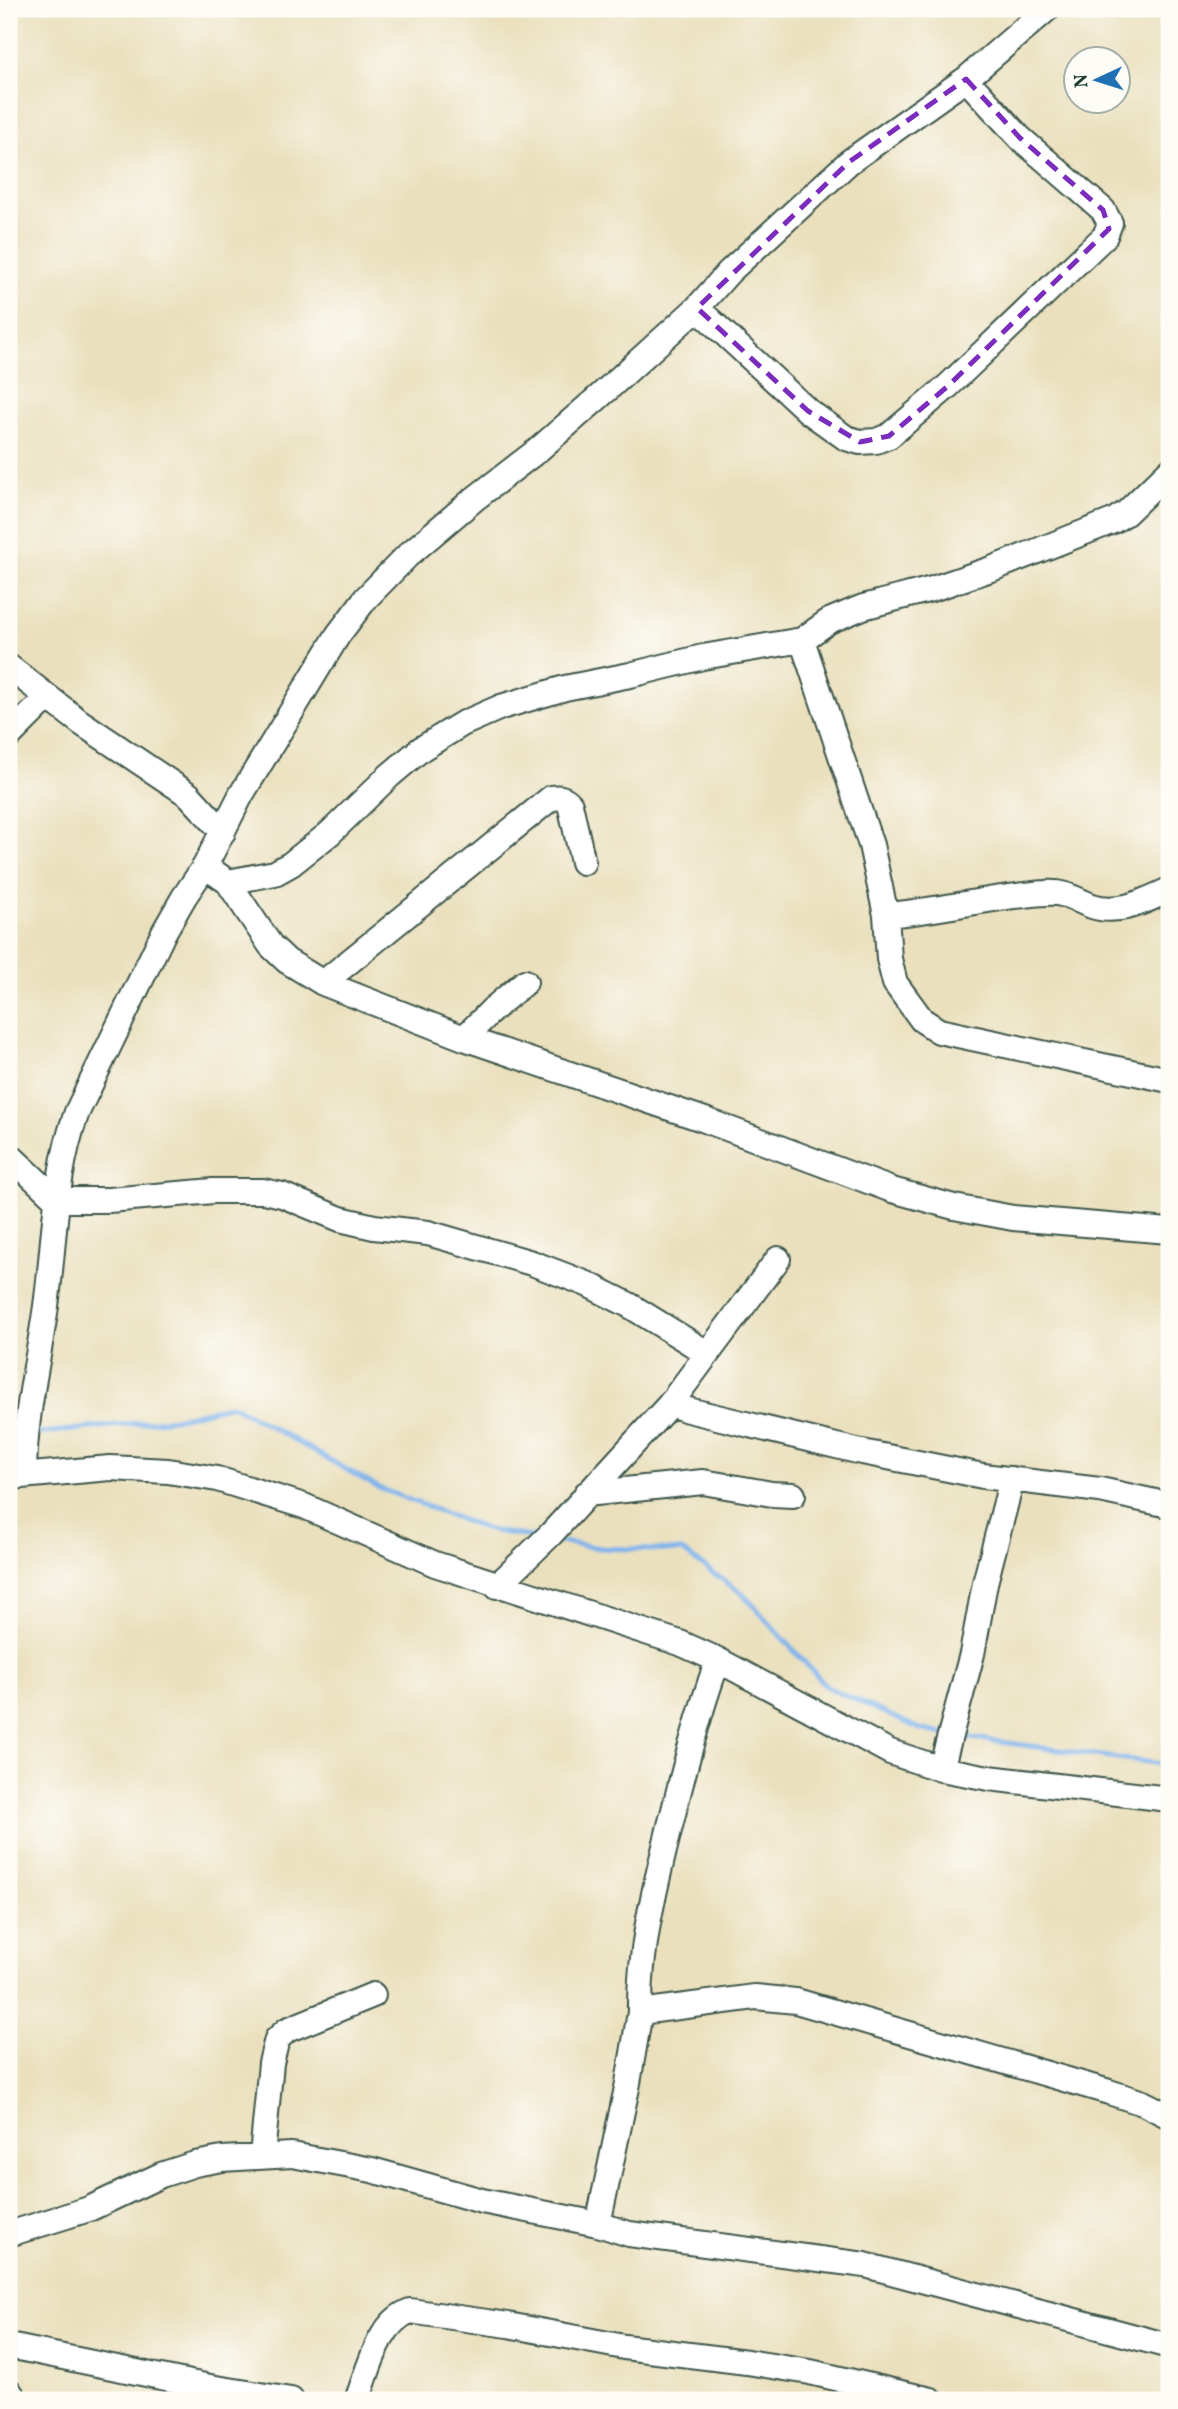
<svg xmlns="http://www.w3.org/2000/svg" width="1178" height="2409" viewBox="0 0 1178 2409" font-family="Vollkorn,serif">
<rect width="100%" height="100%" fill="#fdfcf7"/>
<filter id="ink" filterUnits="userSpaceOnUse"><feTurbulence type="fractalNoise" baseFrequency=".0143" numOctaves="2"/><feDisplacementMap in="SourceGraphic" scale="14" xChannelSelector="R" yChannelSelector="G"/><feConvolveMatrix kernelMatrix="1 2 1 2 8 2 1 2 1" color-interpolation-filters="sRGB"/></filter>
<filter id="wash" filterUnits="userSpaceOnUse"><feTurbulence type="fractalNoise" baseFrequency=".00686" numOctaves="4" result="noise"/><feDisplacementMap in="SourceGraphic" scale="28" xChannelSelector="R" yChannelSelector="G"/><feGaussianBlur stdDeviation="1.57" result="paint"/><feColorMatrix in="noise" values="0 0 0 0 0 0 0 0 0 0 0 0 0 0 0 0 0 1.4 0 .05"/><feComposite in="paint" operator="in"/></filter>
<g filter="url(#wash)">
<rect width="100%" height="100%" fill="#eae0bd"/>
<g fill="none" stroke-linecap="round" stroke-linejoin="round">
<!-- stream -->
<path stroke="#7eb3ec" stroke-width="5" d="M34,1434l140,-15 58,-14 147,83 109,42 49,8
M9,1436l12,-1
M554,1541l47,7 81,3 61,43 84,93 93,42 24,5
M957,1736l212,29"/>
</g>
</g>
<g filter="url(#ink)">
<g fill="none" stroke-linecap="round" stroke-linejoin="round">
<!-- minor casing -->
<g stroke="#3d5549" stroke-width="28">
<path id="minor" d="M697,308l111,103 38,27 14,4 16,-1 13,-5 59,-50 157,-150 5,-13 -7,-13 -83,-72 -54,-59
M802,640l69,205 15,70 3,44 6,24 27,37 17,11 230,49
M9,667l71,55 109,73 34,37
M9,736l38,-38
M205,866l23,16 43,64 16,15 36,22 141,55 241,82 187,70 62,17 59,11 156,13
M228,882l47,-9 16,-9 39,-31 59,-57 32,-27 41,-25 39,-17 64,-19 65,-13 73,-18 99,-17 27,-19 34,-14 69,-18 62,-21 119,-47 13,-8 43,-42
M886,915c54,-4 106,-19 160,-22 18,-2 30,7 46,13 27,9 53,-5 77,-16
M323,983l228,-185c8,-1 13,-1 19,6l13,58
M464,1038l28,-28 33,-28
M9,1155l48,45h52l104,-9h50l19,4 58,24 34,8 54,6 104,30 55,21 42,21 78,48
M670,1404l18,6 169,41 61,12 65,13 117,14 69,15
M24,1476c0,-58 14,-113 22,-170 9,-65 8,-132 31,-194l87,-180 20,-35 21,-31 36,-71 97,-160 28,-37 42,-43 65,-55 65,-50 63,-55 96,-87 32,-36 120,-110 117,-83 81,-70
M10,1477l100,-9 58,3 49,8 87,27 131,58 245,79 38,17 172,92 51,17 48,9 180,21
M586,1494l117,-12 69,12 21,1
M497,1586l54,-52 119,-130 108,-145
M718,1660c-20,55 -34,110 -48,166 -15,62 -31,122 -30,186l115,-15 41,4 313,91 34,11 26,13
M941,1769l31,-115 13,-71 27,-104
M640,2012l-12,71 -30,141 31,10 236,31 304,81
M262,2156l9,-93 6,-24 10,-9 86,-35
M9,2234l80,-25 72,-34 34,-11 27,-5 70,-4 80,15 110,31 116,23
M9,2346l201,41 81,13
M9,2391l6,9
M357,2400c12,-30 21,-77 53,-89l98,14 116,22 123,15 63,10 121,28"/>
</g>
<!-- minor -->
<use href="#minor" stroke="#fff" stroke-width="24"/>
</g>
</g>
<!-- marked area -->
<path fill="none" stroke="#7b2cbf" stroke-width="5" stroke-dasharray="14 9" stroke-linejoin="round" d="M966,79l54,59 83,72 6,19 -161,157 -59,50 -29,6 -52,-31 -111,-103 152,-146z"/>
<!-- margin -->
<rect width="1178" height="2409" fill="none" stroke="#fdfcf7" stroke-width="35"/>
<!-- north arrow -->
<g transform="translate(1097 80) rotate(266)"><circle r="33" fill="#fdfcf7" stroke="#a4b0a9" stroke-width="2"/>
<path d="M0-5L12 26L0 18L-12 26Z" fill="#1f6fb2"/>
<text y="-10" font-size="19" font-weight="bold" text-anchor="middle" fill="#1f3d34">N</text>
</g>
</svg>
